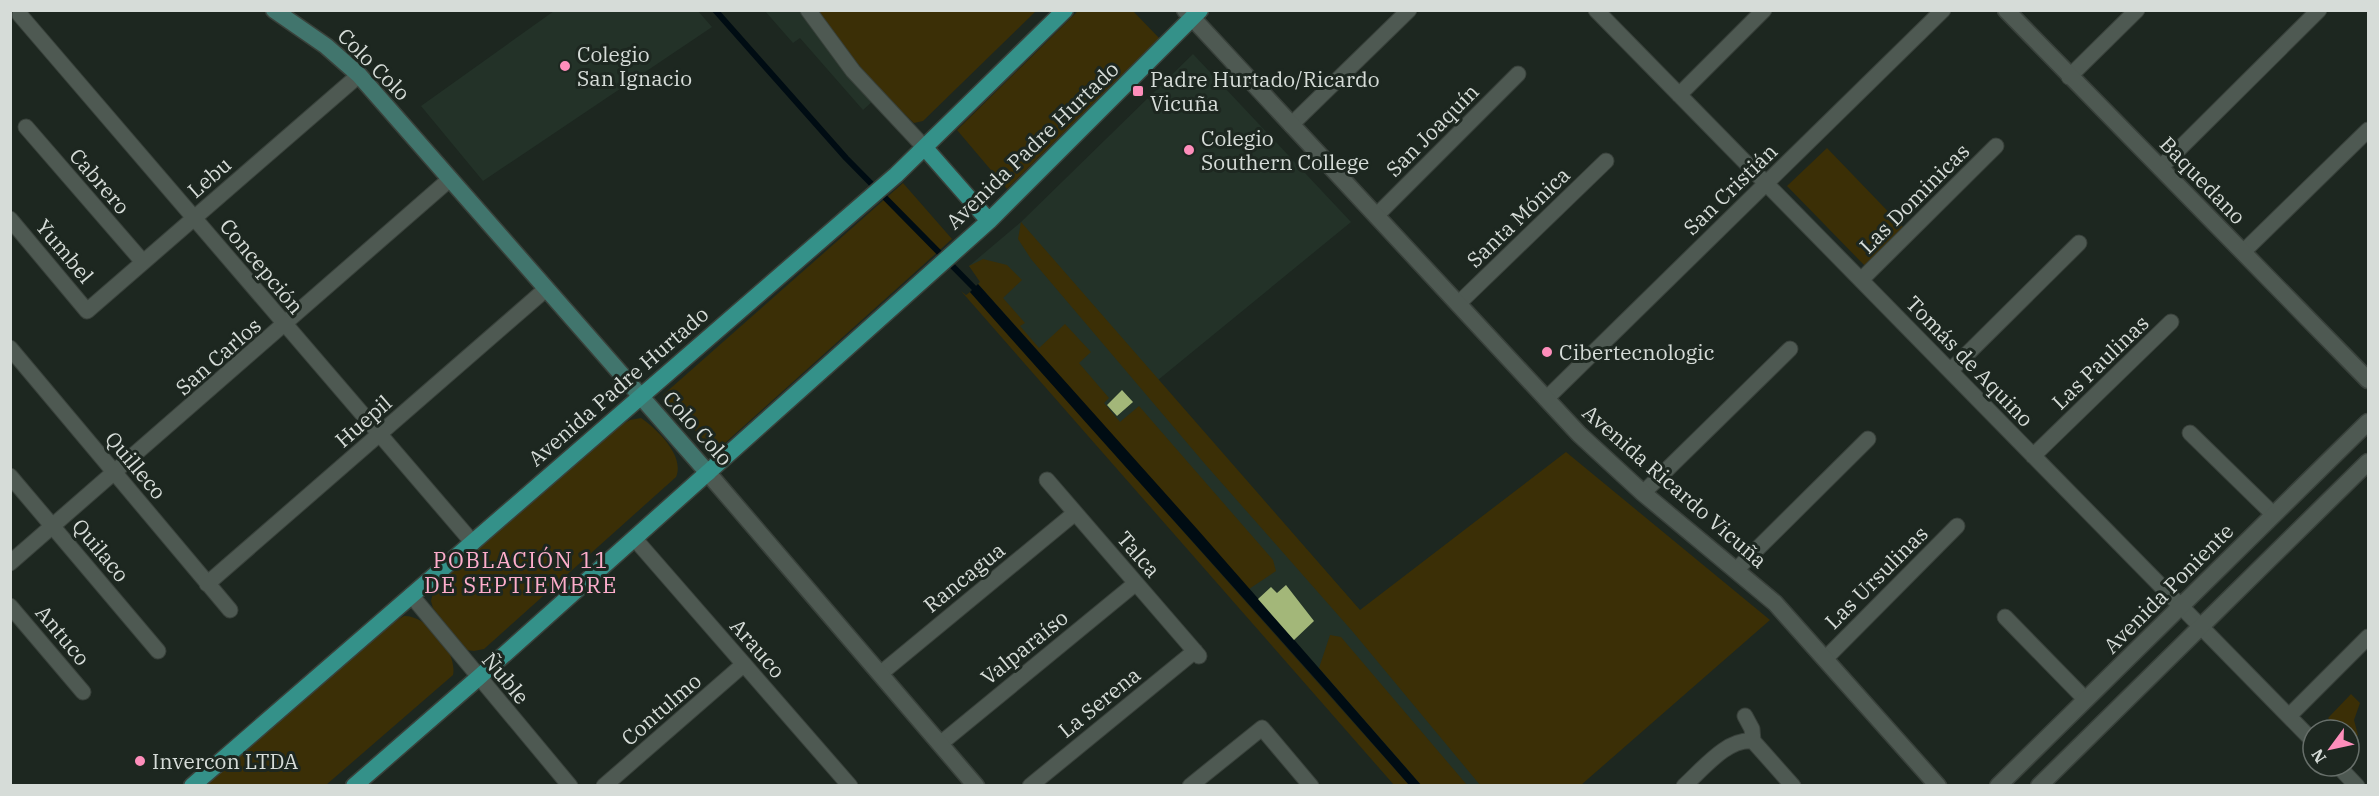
<svg xmlns="http://www.w3.org/2000/svg" width="2379" height="796" viewBox="0 0 2379 796" font-family="'IBM Plex Serif',serif">
<rect width="100%" height="100%" fill="#1d2720"/>
<!-- built -->
<path fill="#233228" d="M554,11h144l14,16 -229,154 -62,-75z
M765,11h72l60,68 -34,31 -63,-72 -7,5z
M1193,54l158,168 -193,158 355,405h-92l-280,-320 -116,-127 -47,-54 2,-2 -2,-6 -9,-10 52,-44z"/>
<!-- green -->
<path fill="#3b2f06" d="M1079,10l54,1 26,27 -152,151 -50,-59z
M814,11h222l-113,110 -9,2 -31,-29z
M1827,148l76,79 -38,39 -78,-80z
M903,183l49,56 -237,213 -52,-57z
M1021,222l339,388 206,-158 204,168 -189,165h-101l-127,-153 -148,-168 -174,-205 -13,-20z
M983,259l24,6 15,15 -19,18 22,25 -5,3 19,22 26,-24 26,28 -12,11 30,35 -5,5 16,19 19,-16 134,154 3,11 -27,18 -271,-305 2,-2 -11,-16z
M961,291l5,4 4,-3 439,493h-15z
M641,418c17,12 44,38 35,59l-192,172 -10,2 -8,-1 -33,-42 -2,-7 3,-13 187,-163 9,-5z
M404,616c23,-1 54,36 49,59l-127,110 -124,1 190,-163z
M1330,635l11,2 126,148h-46l-102,-117z
M2351,694l9,9 -6,17 4,15 -6,7 -3,-12h-9l-12,-12z"/>
<!-- water -->
<path fill="#000c13" d="M978,284l220,246 223,255h-12c-145,-166 -294,-328 -439,-493z"/>
<g fill="none" stroke-linecap="round" stroke-linejoin="round">
<!-- stream -->
<path stroke="#000c13" stroke-width="6" d="M715,10l131,148 133,135"/>
</g>
<!-- building -->
<path fill="#a3b779" d="M1122,390l11,12 -16,14 -10,-11z
M1286,585l28,36 -20,19 -36,-41 13,-12 6,6z"/>
<g fill="none" stroke-linecap="round" stroke-linejoin="round">
<!-- minor casing -->
<g stroke="#39413b" stroke-width="17">
<path id="minor" d="M808,10l45,61 72,77
M1596,10l717,731
M20,15l453,528
M2069,77l68,-67
M1679,95l85,-85
M1291,125l118,-115
M26,127l117,135
M2160,168l159,-158
M1376,216l142,-142
M10,219l77,92 272,-236
M2243,252l125,-122
M1861,280l135,-134
M1458,304l148,-143
M10,348l220,262
M1950,371l129,-128
M1546,399l397,-389
M2190,433l84,82
M2033,456l138,-134
M10,476l148,175
M1047,480l152,176
M1643,493l147,-144
M634,538l216,248
M10,563l440,-384
M1737,569l131,-130
M207,584l339,-295
M411,595l159,191
M10,606l73,86
M2005,617l81,83
M1826,658l131,-132
M880,674l195,-161
M1745,716l7,13 1,12 40,45
M2289,716l79,-79
M940,744l196,-161
M2338,766l19,20
M604,786l140,-122
M1030,786l165,-135
M1190,786l72,-58 49,58
M1684,786c19,-17 43,-48 69,-45"/>
</g>
<!-- tertiary casing -->
<g stroke="#39413b" stroke-width="19">
<path id="tertiary" d="M1185,10l394,424 64,59 132,110 163,183
M2006,10l362,370
M708,473l268,313
M1998,786l370,-364
M2039,786l329,-324"/>
</g>
<!-- secondary casing -->
<g stroke="#39413b" stroke-width="19">
<path id="secondary" d="M274,10l52,36 33,29 349,398"/>
</g>
<!-- primary casing -->
<g stroke="#39413b" stroke-width="19">
<path id="primary" d="M925,148l64,73
M192,786l704,-611 169,-165
M354,786l124,-108 511,-457 211,-211"/>
</g>
<!-- minor -->
<use href="#minor" stroke="#4e5952" stroke-width="15"/>
<!-- tertiary -->
<use href="#tertiary" stroke="#4e5952" stroke-width="16"/>
<!-- secondary -->
<use href="#secondary" stroke="#41756d" stroke-width="16"/>
<!-- primary -->
<use href="#primary" stroke="#349189" stroke-width="16"/>
</g>
<!-- markers -->
<g fill="#fe8ebb" stroke="#1d2720" stroke-width="2">
<circle cx="565" cy="66" r="6"/>
<rect x="1132" y="85" width="12" height="12" rx="3"/>
<circle cx="1189" cy="150" r="6"/>
<circle cx="1547" cy="352" r="6"/>
<circle cx="140" cy="761" r="6"/>
</g>
<g text-anchor="middle" dominant-baseline="central" stroke-width="6" stroke-linejoin="round" paint-order="stroke">
<!-- poi labels -->
<g font-size="21" fill="#d6dcd8" stroke="#1d2720" text-anchor="start">
<text x="577" y="54">Colegio<tspan x="577" dy="24">San Ignacio</tspan></text>
<text x="1150" y="79">Padre Hurtado/Ricardo<tspan x="1150" dy="24">Vicuña</tspan></text>
<text x="1201" y="138">Colegio<tspan x="1201" dy="24">Southern College</tspan></text>
<text x="1559" y="352">Cibertecnologic</text>
<text x="152" y="761">Invercon LTDA</text>
</g>
<!-- street labels -->
<g font-size="21" fill="#d6dcd8" stroke="#1d2720">
<text transform="translate(374 64) rotate(45)">Colo Colo</text>
<text transform="translate(1432 130) rotate(-45)">San Joaquín</text>
<text transform="translate(1032 145) rotate(-44)">Avenida Padre Hurtado</text>
<text transform="translate(209 177) rotate(-41)">Lebu</text>
<text transform="translate(2203 180) rotate(46)">Baquedano</text>
<text transform="translate(100 181) rotate(49)">Cabrero</text>
<text transform="translate(1730 189) rotate(-44)">San Cristián</text>
<text transform="translate(1914 198) rotate(-45)">Las Dominicas</text>
<text transform="translate(1518 217) rotate(-44)">Santa Mónica</text>
<text transform="translate(65 251) rotate(50)">Yumbel</text>
<text transform="translate(262 266) rotate(50)">Concepción</text>
<text transform="translate(218 356) rotate(-41)">San Carlos</text>
<text transform="translate(1970 361) rotate(46)">Tomás de Aquino</text>
<text transform="translate(2100 362) rotate(-44)">Las Paulinas</text>
<text transform="translate(618 386) rotate(-41)">Avenida Padre Hurtado</text>
<text transform="translate(363 421) rotate(-41)">Huepil</text>
<text transform="translate(698 428) rotate(48)">Colo Colo</text>
<text transform="translate(136 465) rotate(50)">Quilleco</text>
<text transform="translate(1675 486) rotate(41)">Avenida Ricardo Vicuña</text>
<text transform="translate(101 550) rotate(50)">Quilaco</text>
<text transform="translate(1139 554) rotate(49)">Talca</text>
<text transform="translate(964 577) rotate(-39)">Rancagua</text>
<text transform="translate(1876 577) rotate(-45)">Las Ursulinas</text>
<text transform="translate(2168 588) rotate(-45)">Avenida Poniente</text>
<text transform="translate(63 635) rotate(50)">Antuco</text>
<text transform="translate(1024 647) rotate(-39)">Valparaíso</text>
<text transform="translate(758 648) rotate(49)">Arauco</text>
<text transform="translate(506 678) rotate(50)">Ñuble</text>
<text transform="translate(1099 702) rotate(-39)">La Serena</text>
<text transform="translate(661 709) rotate(-41)">Contulmo</text>
</g>
<!-- neighbourhood labels -->
<g font-size="22" letter-spacing="1.5" fill="#fdadcb" stroke="#1d2720">
<text x="521" y="559">POBLACIÓN 11<tspan x="521" dy="25">DE SEPTIEMBRE</tspan></text>
</g>
</g>
<!-- border -->
<rect width="2379" height="796" fill="none" stroke="#d6dcd8" stroke-width="24"/>
<!-- north arrow -->
<g transform="translate(2331 748) rotate(237)"><circle r="28" fill="#1d2720" stroke="#676f6a" stroke-width="1.5"/>
<path d="M0-4.5L10 22L0 15L-10 22Z" fill="#fe8ebb"/>
<text y="-9" font-size="16" font-weight="bold" text-anchor="middle" fill="#d6dcd8">N</text>
</g>
</svg>
